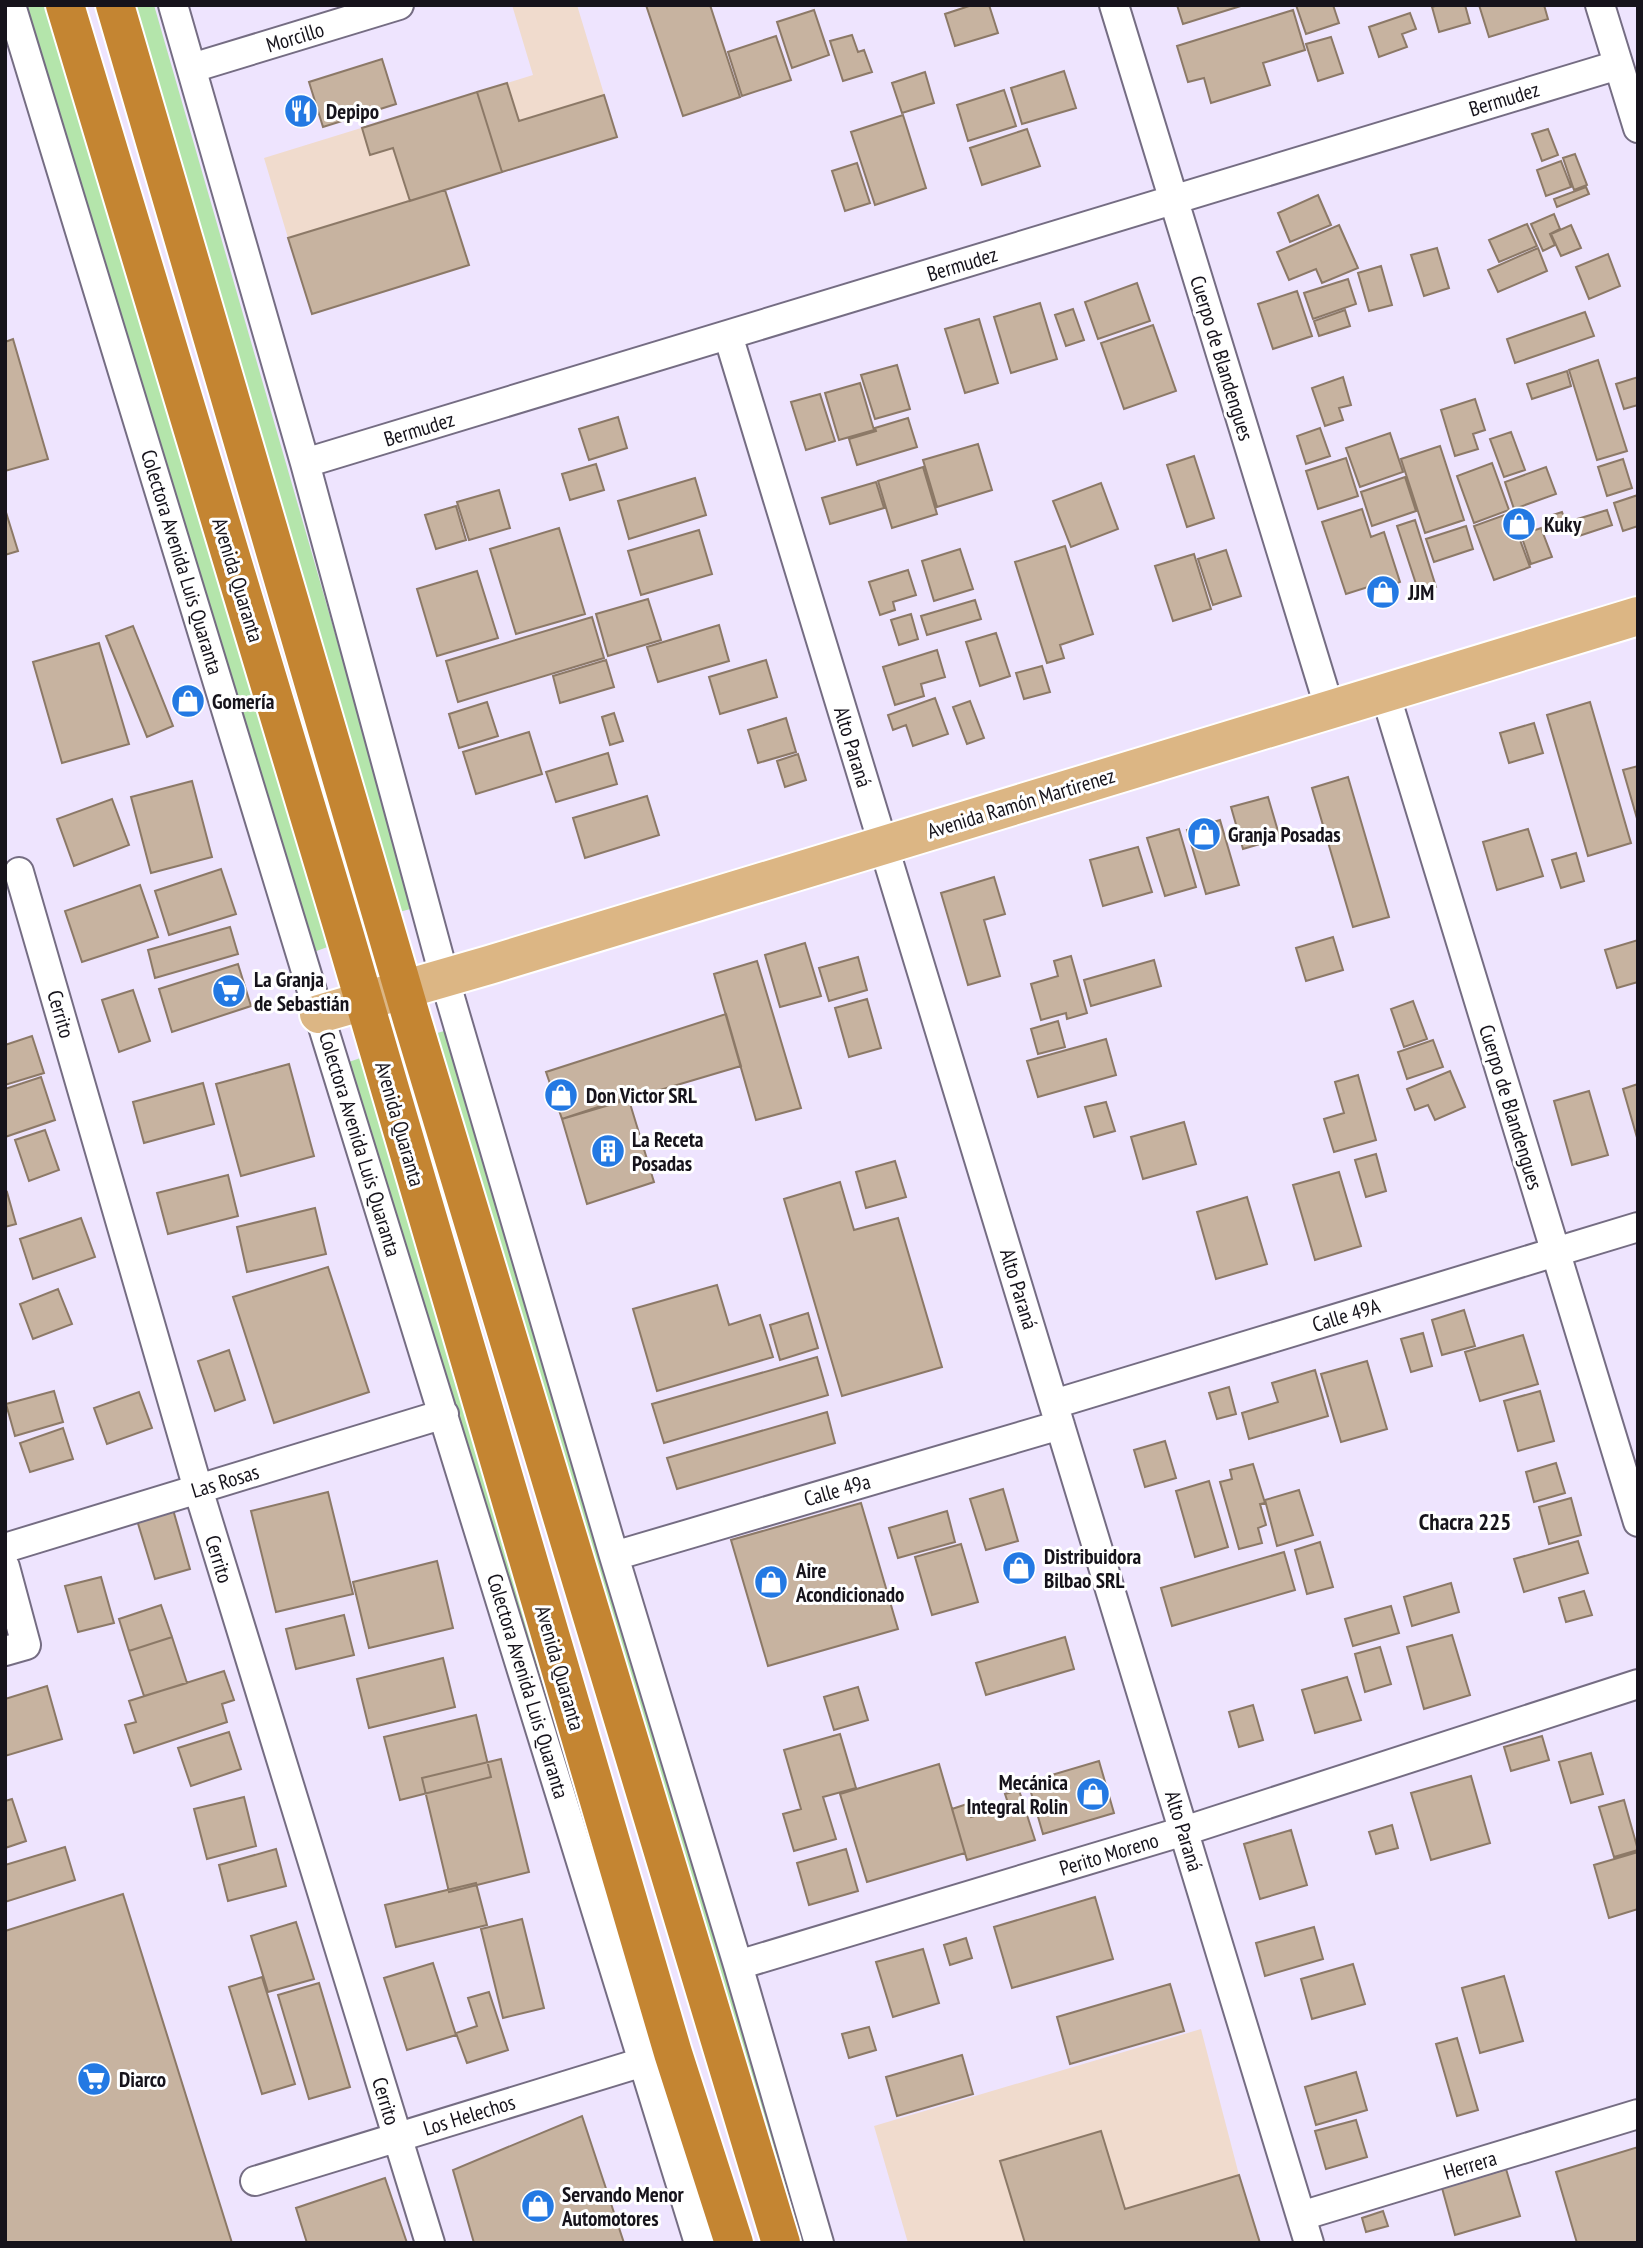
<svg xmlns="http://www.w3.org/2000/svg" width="1643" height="2248" viewBox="0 0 1643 2248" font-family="'PT Sans Narrow',sans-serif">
<rect width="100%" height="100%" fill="#eee4fe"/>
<!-- commercial -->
<path fill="#f0dbcd" d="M512,5h65l40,132 -329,101 -24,-80 269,-83z
M1201,2029l38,146 21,68h-352l-34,-117z"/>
<!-- green -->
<path fill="#b4e5ab" d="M24,5h22l287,940 -22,8z
M132,5h22l260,903 -22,6z
M451,1029l356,1214h-17l-363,-1207z
M366,1056l282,939 -15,6 -287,-938z"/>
<!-- building -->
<path fill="#c7b3a0" stroke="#8c7967" stroke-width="2" d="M646,5h64l30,92 -57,19z
M972,5h17l9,28 -43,13 -10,-32z
M1177,5h67l-61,19z
M1296,5h37l6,18 -33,11z
M1438,5h27l5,18 -31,9 -7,-25z
M1479,5h65l4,14 -59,18z
M814,10l15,45 -37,13 -15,-46z
M1293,10l12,40 -42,13 7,22 -59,18 -7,-25 -16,4 -11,-36z
M1410,13l6,16 -14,5 5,13 -28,10 -10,-30z
M852,35l6,17 6,-2 8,22 -29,9 -13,-40z
M776,36l15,44 -49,16 -14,-44z
M1331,37l12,36 -25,8 -12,-37z
M382,59l14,45 -73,23 -14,-45z
M1064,71l12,37 -54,16 -11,-36z
M925,72l9,31 -32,10 -10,-30z
M507,83l12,38 85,-26 13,42 -115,35 -25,-80z
M1004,90l12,36 -48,15 -11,-36z
M477,92l25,80 -92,29 -17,-53 -23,7 -8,-27z
M903,115l23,73 -51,17 -24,-73z
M1027,129l13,37 -58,19 -12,-37z
M1548,129l10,26 -16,6 -10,-27z
M1575,154l12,31 -13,5 -11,-32z
M1561,161l10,26 -25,9 -9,-26z
M857,163l13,40 -25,8 -13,-40z
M1586,187l3,7 -32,13 -3,-8z
M445,190l24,75 -157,49 -24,-76z
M1318,195l13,30 -41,17 -12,-29z
M1554,214l6,15 -10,5 5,11 -12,6 -12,-27z
M1527,224l10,22 -38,16 -10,-22z
M1339,225l19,43 -36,15 -6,-14 -27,11 -12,-28z
M1571,225l10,23 -20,8 -10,-22z
M1437,248l12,40 -25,8 -13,-41z
M1538,248l9,23 -49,21 -10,-22z
M1608,254l12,32 -31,13 -13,-32z
M1381,266l11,39 -23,6 -11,-38z
M1348,279l8,25 -43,15 -9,-26z
M1137,283l13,38 -52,18 -13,-37z
M1297,291l15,45 -39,13 -15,-45z
M1040,303l17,56 -46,14 -17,-56z
M1073,309l11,31 -18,6 -11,-31z
M1345,310l5,16 -31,10 -5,-15z
M1585,312l9,24 -79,27 -8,-24z
M979,319l19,64 -33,10 -20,-64z
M1153,325l23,66 -52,18 -23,-66z
M13,339l35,120 -43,12v-129z
M1598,360l29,91 -30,9 -28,-90z
M897,365l13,44 -35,10 -14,-44z
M1567,371l4,15 -39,13 -5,-15z
M1343,377l8,28 -12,3 4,12 -18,6 -13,-38z
M1638,377v28l-14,4 -8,-25z
M860,383l14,47 -35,10 -14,-47z
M820,394l15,47 -29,9 -15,-48z
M1475,399l10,31 -12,4 5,15 -23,7 -14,-46z
M618,417l9,31 -38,12 -10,-31z
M908,418l9,29 -60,18 -8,-26 27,-8 -1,-3z
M1320,428l10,28 -24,8 -9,-28z
M1511,432l14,38 -21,7 -14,-38z
M1390,433l13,39 -43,15 -14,-39z
M978,444l14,46 -55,17 -14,-47z
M1440,446l24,74 -39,13 -24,-74z
M1194,456l20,62 -27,9 -20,-62z
M1346,458l12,38 -40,13 -12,-38z
M1623,459l9,29 -25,8 -9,-29z
M1492,463l17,47 -35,13 -17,-47z
M596,464l8,26 -34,10 -8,-26z
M923,467l14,47 -45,14 -14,-47z
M1546,467l10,27 -42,15 -9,-27z
M1405,477l11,34 -44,15 -11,-34z
M695,478l11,37 -77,24 -11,-38z
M876,482l8,26 -54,16 -8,-26z
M1101,483l17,46 -47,18 -18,-46z
M499,490l11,38 -41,12 -12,-38z
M1638,495v31l-15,5 -9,-28z
M456,506l10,34 -30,9 -11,-34z
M5,509l13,42 -13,4z
M1362,509l9,28 13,-5 16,50 -11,4 -2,-5 -41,13 -24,-72z
M1607,510l5,15 -33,11 -5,-16z
M1562,512l5,14 -15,5 -6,-14z
M1510,513l20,54 -36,13 -20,-54z
M1415,520l21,67 -17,6 -22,-67z
M1466,526l7,23 -39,13 -8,-23z
M559,528l26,86 -69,20 -26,-85z
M1541,528l11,29 -21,7 -10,-29z
M699,530l13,44 -71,21 -13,-44z
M1065,546l28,88 -33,11 4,13 -17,5 -32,-101z
M960,549l13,40 -39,12 -12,-40z
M1226,550l15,46 -28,9 -15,-46z
M1194,554l17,55 -38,12 -18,-55z
M908,570l8,25 -23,7 2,8 -15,5 -11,-33z
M477,571l21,67 -61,18 -20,-67z
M648,599l13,41 -53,16 -12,-42z
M975,600l6,19 -54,16 -6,-19z
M911,614l7,25 -19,6 -8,-25z
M592,617l12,41 -146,44 -12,-41z
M719,625l10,36 -71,21 -11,-35z
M133,626l40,100 -26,11 -41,-101z
M996,633l14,43 -30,10 -14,-44z
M99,643l30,101 -67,19 -29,-101z
M937,650l8,27 -24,7 3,12 -29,9 -12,-38z
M606,660l8,27 -54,16 -7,-27z
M766,660l11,37 -57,17 -11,-37z
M1042,666l8,26 -26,7 -8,-26z
M935,698l13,36 -35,12 -7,-21 -13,5 -5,-15z
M970,701l14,37 -17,6 -14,-37z
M487,702l11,34 -39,12 -10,-34z
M1590,702l41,141 -43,13 -41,-141z
M614,713l9,28 -13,4 -8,-28z
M786,718l10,34 -38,11 -10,-33z
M1534,723l9,30 -34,10 -9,-30z
M529,732l13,42 -66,20 -13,-42z
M608,753l9,31 -61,18 -10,-30z
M798,754l8,26 -21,7 -8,-26z
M1638,766v56l-15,-52z
M1348,777l41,140 -36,10 -41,-139z
M192,781l20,76 -61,16 -20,-76z
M647,796l12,39 -74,23 -12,-40z
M1268,797l12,41 -37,11 -12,-42z
M112,799l17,46 -55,21 -17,-47z
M1220,820l19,65 -33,9 -19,-64z
M1179,829l17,58 -31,9 -18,-58z
M1528,829l15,47 -46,14 -14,-48z
M1138,847l14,45 -49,14 -13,-46z
M1576,853l8,28 -23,7 -9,-28z
M221,869l15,45 -67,21 -14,-44z
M994,877l11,37 -21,6 16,56 -32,9 -27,-92z
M140,885l18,52 -76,25 -17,-51z
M230,927l8,27 -83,24 -7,-28z
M1333,937l10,33 -37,11 -10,-33z
M1638,940v42l-21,6 -12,-38z
M805,943l16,53 -41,11 -15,-52z
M1071,956l16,57 -20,6 -1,-6 -25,7 -10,-36 27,-8 -4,-15z
M858,957l9,33 -38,11 -10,-33z
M1154,960l7,26 -70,20 -7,-26z
M757,961l44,147 -45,12 -42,-146z
M238,964l13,42 -79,26 -13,-43z
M133,990l17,51 -31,11 -17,-52z
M867,999l14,49 -32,9 -14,-49z
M1413,1001l14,38 -23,8 -13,-38z
M726,1014l15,52 -179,53 -16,-47z
M1058,1021l7,26 -27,7 -7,-25z
M32,1036l12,37 -39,12v-40z
M1106,1039l10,36 -78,22 -11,-36z
M1433,1040l10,27 -36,12 -9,-27z
M289,1064l25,92 -73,20 -25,-92z
M1450,1071l15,36 -30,13 -7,-15 -13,5 -8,-21z
M1358,1075l18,65 -42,12 -10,-33 20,-6 -9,-31z
M41,1077l14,43 -50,17v-48z
M203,1083l11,41 -70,19 -11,-41z
M1638,1084v57l-15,-52z
M1589,1091l19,64 -36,10 -18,-64z
M628,1097l26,85 -67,22 -25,-85z
M1106,1102l9,29 -21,6 -9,-30z
M1184,1122l12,42 -53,15 -12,-42z
M45,1130l14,40 -30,11 -14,-41z
M1376,1154l10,37 -20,6 -11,-37z
M895,1161l11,36 -40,11 -10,-36z
M1339,1172l22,74 -46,14 -22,-75z
M228,1175l10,41 -70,18 -11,-41z
M840,1182l14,48 44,-12 44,149 -100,29 -58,-197z
M7,1192l9,32 -11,3v-34z
M1247,1197l20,67 -51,15 -19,-67z
M315,1208l11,46 -79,18 -10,-45z
M81,1218l14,39 -62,22 -13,-40z
M328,1267l41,125 -95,31 -41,-126z
M717,1285l12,40 31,-10 13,42 -116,34 -24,-82z
M58,1289l14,35 -39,15 -13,-35z
M1464,1310l11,36 -33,9 -10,-35z
M808,1313l10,35 -38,12 -10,-35z
M1423,1333l9,33 -21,6 -10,-33z
M1523,1335l15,49 -58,17 -15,-49z
M229,1350l16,50 -30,11 -17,-50z
M817,1357l11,38 -164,48 -12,-39z
M1367,1361l20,68 -46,13 -20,-68z
M1315,1370l13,46 -79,23 -7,-26 36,-11 -6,-19z
M1229,1387l7,27 -19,5 -8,-26z
M54,1391l9,31 -48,14 -9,-32z
M1540,1391l14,50 -36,10 -14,-50z
M139,1392l13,36 -45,16 -13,-36z
M827,1412l8,31 -158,46 -10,-31z
M63,1428l10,31 -43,13 -10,-29z
M1165,1441l11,37 -31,9 -11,-37z
M1556,1463l9,30 -31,9 -8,-30z
M1253,1464l12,39 -5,1 6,21 -8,3 4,15 -23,6 -19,-67 12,-3 -2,-9z
M1209,1481l19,66 -33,10 -19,-66z
M1003,1489l15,52 -32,9 -16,-51z
M1299,1490l14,45 -36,11 -12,-46z
M328,1492l25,102 -77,18 -25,-101z
M1571,1498l10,37 -32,9 -10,-37z
M861,1503l37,126 -130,37 -37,-126z
M172,1506l18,63 -35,10 -19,-62z
M947,1511l8,31 -57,16 -9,-30z
M1578,1541l10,32 -64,19 -10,-33z
M1320,1542l13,45 -26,7 -12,-44z
M961,1544l17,58 -46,13 -17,-58z
M1284,1552l11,38 -123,36 -11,-38z
M437,1561l16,67 -84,20 -16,-66z
M101,1577l13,46 -36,9 -13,-46z
M1451,1583l8,29 -47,14 -8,-29z
M1584,1591l8,24 -26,7 -7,-24z
M161,1605l11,32 -43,14 -10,-32z
M1391,1606l8,27 -46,13 -8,-27z
M344,1615l10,40 -58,14 -10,-40z
M1452,1635l18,60 -46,14 -17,-62z
M172,1637l15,46 -43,13 -15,-45z
M1065,1637l9,32 -88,26 -10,-32z
M1380,1647l11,37 -26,8 -10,-38z
M443,1658l12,49 -86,21 -12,-49z
M224,1671l10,29 -12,4 5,18 -93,31 -9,-28 11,-3 -7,-21z
M1347,1677l14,43 -46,13 -13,-43z
M47,1686l15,53 -57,17v-57z
M858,1687l10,33 -34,10 -10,-33z
M1253,1705l10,35 -24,7 -10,-35z
M476,1715l15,62 -91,23 -16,-63z
M229,1732l12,37 -50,17 -13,-38z
M840,1734l16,54 -33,9 13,42 -42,12 -11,-37 18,-5 -17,-59z
M1542,1736l7,24 -38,11 -7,-24z
M1591,1753l12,41 -32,9 -12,-41z
M501,1759l28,113 -80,20 -27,-114z
M1099,1761l15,52 -71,21 -15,-52z
M939,1764l26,89 -98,29 -27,-88z
M1471,1776l19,67 -59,17 -20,-67z
M1019,1790l16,50 -68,20 -15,-51 15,-5 4,13 38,-11 -4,-12z
M244,1797l12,49 -49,13 -13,-50z
M12,1799l14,42 -21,7v-47z
M1624,1800l14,50 -24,7 -15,-50z
M1392,1825l6,23 -22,6 -7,-22z
M1291,1830l16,55 -47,14 -16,-55z
M65,1847l10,33 -70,22v-37z
M276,1849l10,37 -58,15 -9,-36z
M846,1849l12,42 -49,14 -12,-42z
M1638,1852v57l-29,9 -15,-53z
M476,1883l11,42 -91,22 -11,-42z
M123,1894l109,349h-227v-312z
M1095,1897l18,62 -101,29 -18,-61z
M522,1919l22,89 -41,10 -22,-89z
M296,1922l18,57 -46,13 -17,-56z
M1314,1927l9,32 -58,17 -9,-33z
M966,1938l6,20 -22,7 -6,-20z
M923,1949l16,54 -46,14 -17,-55z
M433,1963l23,72 -49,15 -23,-72z
M1353,1964l12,40 -53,15 -11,-40z
M1504,1976l19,65 -43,12 -18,-65z
M262,1977l33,107 -33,10 -33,-107z
M319,1983l31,104 -41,12 -31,-104z
M1170,1984l14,47 -114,33 -13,-47z
M489,1992l19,58 -41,13 -11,-30 21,-7 -9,-28z
M869,2027l7,23 -27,8 -7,-24z
M1457,2038l21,72 -21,6 -21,-72z
M962,2055l11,39 -76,22 -11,-39z
M1356,2072l11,38 -51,15 -11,-38z
M582,2116l42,127h-150l-21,-73z
M1356,2120l11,37 -41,12 -11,-38z
M1101,2131l24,78 114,-34 21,68h-235l-25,-82z
M1638,2147v96h-61l-21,-71z
M1506,2169l14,47 -65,19 -13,-47z
M385,2178l22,65h-100l-11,-35z
M1383,2211l5,15 -22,6 -4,-14z"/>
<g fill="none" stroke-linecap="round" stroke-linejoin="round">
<!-- street casing -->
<g stroke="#756d83" stroke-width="32">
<path id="street" d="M11,5l308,1009 380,1229
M173,5l132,458 144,531 165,562 124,409 81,278
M1114,5l216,705
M1600,5l38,123
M192,68l207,-63
M728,335l581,1908
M305,463l1313,-398
M1385,693l253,829
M19,872l179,617 232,754
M1054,1404l584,-177
M5,1548l439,-134
M614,1556l446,-131
M5,1567l21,78 -21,6
M738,1965l446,-134 454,-147
M255,2181l388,-119
M1301,2216l337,-102"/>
</g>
<!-- primary casing -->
<g stroke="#fff" stroke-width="42">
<path id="primary" d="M319,1014l170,-49 1149,-349"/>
</g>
<!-- highway casing -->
<g stroke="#fff" stroke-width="42">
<path id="highway" d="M65,5l276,917 332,1131 61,190
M115,5l298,1018 368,1220"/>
</g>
<!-- street -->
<use href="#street" stroke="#fff" stroke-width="28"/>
<!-- primary -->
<use href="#primary" stroke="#dcb684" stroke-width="38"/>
<!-- highway -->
<use href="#highway" stroke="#c48532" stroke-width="38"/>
</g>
<!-- icons -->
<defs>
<g id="restaurant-disc" transform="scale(1.75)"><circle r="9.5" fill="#2379e3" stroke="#fff"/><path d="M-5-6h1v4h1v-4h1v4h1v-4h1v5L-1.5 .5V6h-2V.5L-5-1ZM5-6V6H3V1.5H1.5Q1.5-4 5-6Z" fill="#fff"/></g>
<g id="shop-disc" transform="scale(1.75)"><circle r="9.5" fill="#2379e3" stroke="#fff"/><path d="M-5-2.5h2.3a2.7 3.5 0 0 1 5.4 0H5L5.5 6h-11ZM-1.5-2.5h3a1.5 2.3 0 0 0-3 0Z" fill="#fff"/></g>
<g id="supermarket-disc" transform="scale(1.75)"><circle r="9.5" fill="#2379e3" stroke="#fff"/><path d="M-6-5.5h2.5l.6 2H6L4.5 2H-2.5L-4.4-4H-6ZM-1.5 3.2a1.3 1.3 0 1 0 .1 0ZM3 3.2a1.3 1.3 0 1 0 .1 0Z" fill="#fff"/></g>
<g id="building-disc" transform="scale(1.75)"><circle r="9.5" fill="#2379e3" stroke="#fff"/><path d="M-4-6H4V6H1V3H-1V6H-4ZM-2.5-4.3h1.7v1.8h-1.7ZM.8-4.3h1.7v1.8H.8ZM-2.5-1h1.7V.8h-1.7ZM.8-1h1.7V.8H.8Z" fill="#fff"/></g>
</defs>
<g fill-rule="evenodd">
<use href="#restaurant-disc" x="301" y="111"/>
<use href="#shop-disc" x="1519" y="524"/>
<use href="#shop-disc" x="1383" y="592"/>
<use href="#shop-disc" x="188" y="701"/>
<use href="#shop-disc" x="1204" y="834"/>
<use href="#supermarket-disc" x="229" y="991"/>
<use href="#shop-disc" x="561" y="1095"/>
<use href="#building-disc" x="608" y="1151"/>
<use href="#shop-disc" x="1019" y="1568"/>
<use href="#shop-disc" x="771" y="1582"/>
<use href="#shop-disc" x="1093" y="1794"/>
<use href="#supermarket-disc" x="94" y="2079"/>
<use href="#shop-disc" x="538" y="2206"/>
</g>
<g text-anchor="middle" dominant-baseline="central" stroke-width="6" stroke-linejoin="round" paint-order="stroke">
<!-- street labels -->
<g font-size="21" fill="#16131b" stroke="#fff">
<text transform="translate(295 37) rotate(-17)">Morcillo</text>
<text transform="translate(1504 99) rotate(-17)">Bermudez</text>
<text transform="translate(962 264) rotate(-17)">Bermudez</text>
<text transform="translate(1222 358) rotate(73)">Cuerpo de Blandengues</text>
<text transform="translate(419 429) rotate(-17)">Bermudez</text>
<text transform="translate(182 562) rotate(73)">Colectora Avenida Luis Quaranta</text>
<text transform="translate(238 580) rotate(73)">Avenida Quaranta</text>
<text transform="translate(853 747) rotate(73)">Alto Paraná</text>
<text transform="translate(1021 803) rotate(-17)">Avenida Ramón Martirenez</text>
<text transform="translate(61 1014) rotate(74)">Cerrito</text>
<text transform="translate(1511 1107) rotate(73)">Cuerpo de Blandengues</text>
<text transform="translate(400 1124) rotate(74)">Avenida Quaranta</text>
<text transform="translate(360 1144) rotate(73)">Colectora Avenida Luis Quaranta</text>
<text transform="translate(1019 1289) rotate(73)">Alto Paraná</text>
<text transform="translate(1346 1315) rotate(-17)">Calle 49A</text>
<text transform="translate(225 1481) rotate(-17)">Las Rosas</text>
<text transform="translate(837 1490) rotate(-16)">Calle 49a</text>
<text transform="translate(219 1559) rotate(73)">Cerrito</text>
<text transform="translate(560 1668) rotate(74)">Avenida Quaranta</text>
<text transform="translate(528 1686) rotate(73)">Colectora Avenida Luis Quaranta</text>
<text transform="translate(1184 1831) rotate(73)">Alto Paraná</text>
<text transform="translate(1109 1854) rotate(-17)">Perito Moreno</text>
<text transform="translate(386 2101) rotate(73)">Cerrito</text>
<text transform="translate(469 2115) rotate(-17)">Los Helechos</text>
<text transform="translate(1470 2165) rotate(-17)">Herrera</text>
</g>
<!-- poi labels -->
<g font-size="21" font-weight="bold" fill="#16131b" stroke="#fff" text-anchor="start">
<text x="326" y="111">Depipo</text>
<text x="1544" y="524">Kuky</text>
<text x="1408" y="592">JJM</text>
<text x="212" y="701">Gomería</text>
<text x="1228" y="834">Granja Posadas</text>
<text x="254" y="979">La Granja<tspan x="254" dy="24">de Sebastián</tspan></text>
<text x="586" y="1095">Don Victor SRL</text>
<text x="632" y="1139">La Receta<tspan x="632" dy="24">Posadas</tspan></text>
<text x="1044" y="1556">Distribuidora<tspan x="1044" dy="24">Bilbao SRL</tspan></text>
<text x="796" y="1570">Aire<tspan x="796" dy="24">Acondicionado</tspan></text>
<text x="1068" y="1782" text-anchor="end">Mecánica<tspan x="1068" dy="24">Integral Rolin</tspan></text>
<text x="119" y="2079">Diarco</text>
<text x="562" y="2194">Servando Menor<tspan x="562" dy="24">Automotores</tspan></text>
</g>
<!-- neighbourhood labels -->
<g font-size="23" font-weight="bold" fill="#16131b" stroke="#fff">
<text x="1465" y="1521">Chacra 225</text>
</g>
</g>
<!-- border -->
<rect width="1643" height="2248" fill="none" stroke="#16131b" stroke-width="14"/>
</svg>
